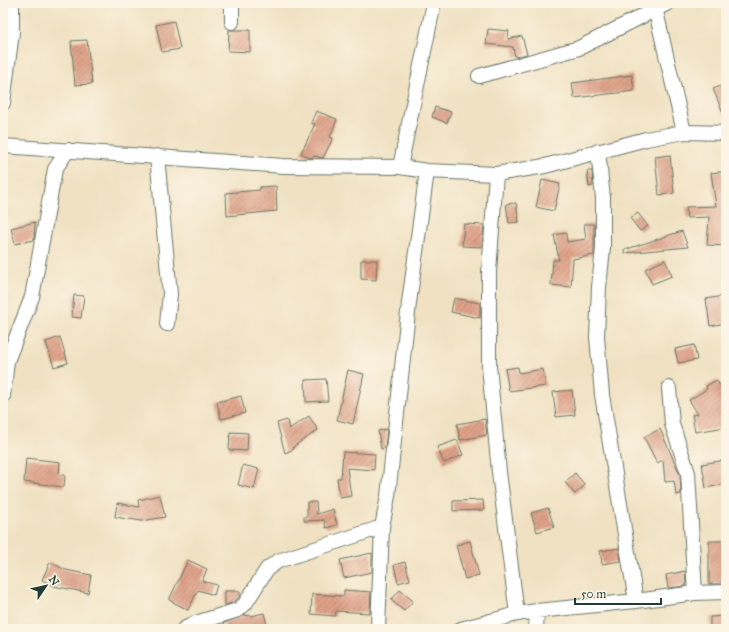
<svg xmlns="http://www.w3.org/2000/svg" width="729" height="632" viewBox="0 0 729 632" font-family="'IM FELL Great Primer',serif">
<defs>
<pattern id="building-hatch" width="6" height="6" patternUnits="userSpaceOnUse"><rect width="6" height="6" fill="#dfa288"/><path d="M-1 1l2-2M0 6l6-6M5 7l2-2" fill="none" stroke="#b48570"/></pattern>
</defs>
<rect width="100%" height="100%" fill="#fcf5e5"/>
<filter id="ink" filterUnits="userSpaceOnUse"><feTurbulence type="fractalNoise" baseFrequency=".025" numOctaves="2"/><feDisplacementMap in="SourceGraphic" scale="8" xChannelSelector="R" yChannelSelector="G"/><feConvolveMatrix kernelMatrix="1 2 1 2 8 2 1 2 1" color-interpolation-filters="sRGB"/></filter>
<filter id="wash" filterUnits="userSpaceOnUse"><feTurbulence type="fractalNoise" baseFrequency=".012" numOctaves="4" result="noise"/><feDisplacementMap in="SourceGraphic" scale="16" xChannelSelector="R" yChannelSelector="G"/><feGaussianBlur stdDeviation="0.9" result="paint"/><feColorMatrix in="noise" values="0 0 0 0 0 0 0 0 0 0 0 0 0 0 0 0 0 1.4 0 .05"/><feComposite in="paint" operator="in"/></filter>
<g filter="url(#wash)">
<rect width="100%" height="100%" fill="#f0e1c2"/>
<g id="blocks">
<!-- building -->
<path fill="url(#building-hatch)" d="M174,21l6,28 -18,3 -6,-27z
M488,29l21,2 -1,8 14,-3 5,18 -12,3 -2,-10 -27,-3z
M229,30h21v22l-22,-1z
M87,40l5,44 -17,1 -4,-44z
M632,75l2,16 -60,7 -2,-15z
M726,84v36l-13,-31z
M435,107l16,5 -4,11 -15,-6z
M316,111l21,8 -7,18 3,1 -10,20 -9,-2 -4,2 -9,-5 14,-29 -4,-1z
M670,155l4,38 -15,2 -4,-38z
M587,171h5l1,15 -4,1z
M726,171v75l-19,-1 2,-28 -22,1 -1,-11 30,-1 -5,-33z
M542,180l18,4 -6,27 -18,-4z
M276,186l1,25 -50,5 -1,-23 34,-3v-3z
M516,203l3,19 -10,1 -3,-19z
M638,213l10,13 -8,5 -10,-13z
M35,222l-1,18 -19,4 -4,-16z
M464,224l20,1 -2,22 -20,-1z
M584,224h10v31l-21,4 -2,28 -20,-2 2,-25h6l-5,-25 12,-2 1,9 19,-3z
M682,231l6,16 -63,6 -1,-3z
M361,260h16l-1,20 -15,-1z
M665,260l7,16 -20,8 -7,-15z
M74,295l10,1 -3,22 -9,-1z
M723,296l3,27 -16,3 -4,-27z
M454,298l26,5v15l-29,-6z
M60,337l8,26 -14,4 -8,-25z
M694,345l3,15 -19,3 -3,-14z
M518,367l1,6 24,-4 3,17 -37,5 -4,-22z
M348,370l16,4 -11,50 -16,-4z
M326,379l2,22 -22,1 -1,-22z
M717,380l2,5 7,-3v45l-31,5 -3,-17 6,-1 -9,-14 18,-11 -1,-3z
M572,390l3,25 -19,2 -3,-25z
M241,396l4,17 -24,6 -4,-17z
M309,416l9,14 -25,17 1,2 -9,4 -8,-30 10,-3 2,9z
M485,419l2,16 -27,5 -3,-16z
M387,429l-2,19 -4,1 -3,-18z
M660,429l20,46 1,19 -5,1 -2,-14 -9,1 -2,-22 -6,3 -13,-26z
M230,432l18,1 -1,18 -18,-1z
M457,440l6,15 -19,8 -7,-16z
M343,452l32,2 -1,16 -27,-2 4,28 -11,2 -3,-20h4z
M26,458l34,4 -1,13h6l-1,12 -40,-5z
M726,460v24l-20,4 -4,-24z
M243,465l16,4 -5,20 -16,-4z
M575,473l10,12 -10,9 -10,-12z
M160,495l5,22 -23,4 -27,-4 2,-14 22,4 -1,-7z
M483,500l1,10 -31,1v-10z
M307,502h9l1,12 16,-5 4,16 -11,3 -2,-8 -20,1v-4l3,-1z
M548,508l6,19 -17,5 -6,-19z
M470,541l9,34 -14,4 -9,-34z
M709,541h17v43h-17z
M619,548l2,13 -19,3 -2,-13z
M372,553v19l-28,6 -4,-18z
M188,560l19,9 -5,12 15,4 -3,10 -16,-5 -10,20 -19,-10z
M50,562l16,8 25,5 -3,18 -34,-7 -12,-6z
M405,562l5,18 -12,3 -4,-18z
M685,571l1,15 -18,2 -2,-13z
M344,590l27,2 -1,21 -34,-2 -1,5 -24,-2 1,-20 32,2z
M400,590l13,11 -9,10 -13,-11z
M225,591h15v5l-6,6 -9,3z
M264,613l4,16h-45l1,-6 21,-8 6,1z
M726,616v13h-16v-12z"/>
</g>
</g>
<g filter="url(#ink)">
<use href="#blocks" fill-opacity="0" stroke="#687666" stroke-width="1"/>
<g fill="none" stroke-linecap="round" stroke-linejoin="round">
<!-- street casing -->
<g stroke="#687666" stroke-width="16">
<path id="street" d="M654,3l30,129
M232,22v-19
M479,76l100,-28 89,-45
M3,103l9,-71v-29
M3,146l281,20 116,1 27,4 69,3 49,-8 101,-27 38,-7 42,1
M598,151l5,47v50l-4,39 -2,50 5,58 34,206
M157,156l13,138 -3,30
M400,167l34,-164
M496,174l-7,98v94l10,106 18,142
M669,388l3,36 16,49 7,120
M3,396l4,-35 25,-64 23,-128 13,-19
M184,629l12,-6 42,-13 7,-6 22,-35 11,-8 104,-34
M378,629l4,-102 6,-31 21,-193 18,-132
M461,629l56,-15 20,-3 99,-10 59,-8 31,-1
M536,629l1,-18"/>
</g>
<!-- street -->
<use href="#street" stroke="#fff" stroke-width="14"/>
</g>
</g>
<!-- margin -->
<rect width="729" height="632" fill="none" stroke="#fcf5e5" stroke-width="16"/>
<!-- north arrow -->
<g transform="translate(46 586) rotate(56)" stroke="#fcf5e5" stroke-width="3" paint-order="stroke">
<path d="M0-3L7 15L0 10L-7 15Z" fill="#1f3d34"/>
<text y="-6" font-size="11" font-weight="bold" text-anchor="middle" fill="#1f3d34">N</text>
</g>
<!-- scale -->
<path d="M575 598v6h86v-6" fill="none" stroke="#1f3d34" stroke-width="2"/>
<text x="581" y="598" font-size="12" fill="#1f3d34" stroke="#fcf5e5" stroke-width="3" paint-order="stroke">50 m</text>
</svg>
